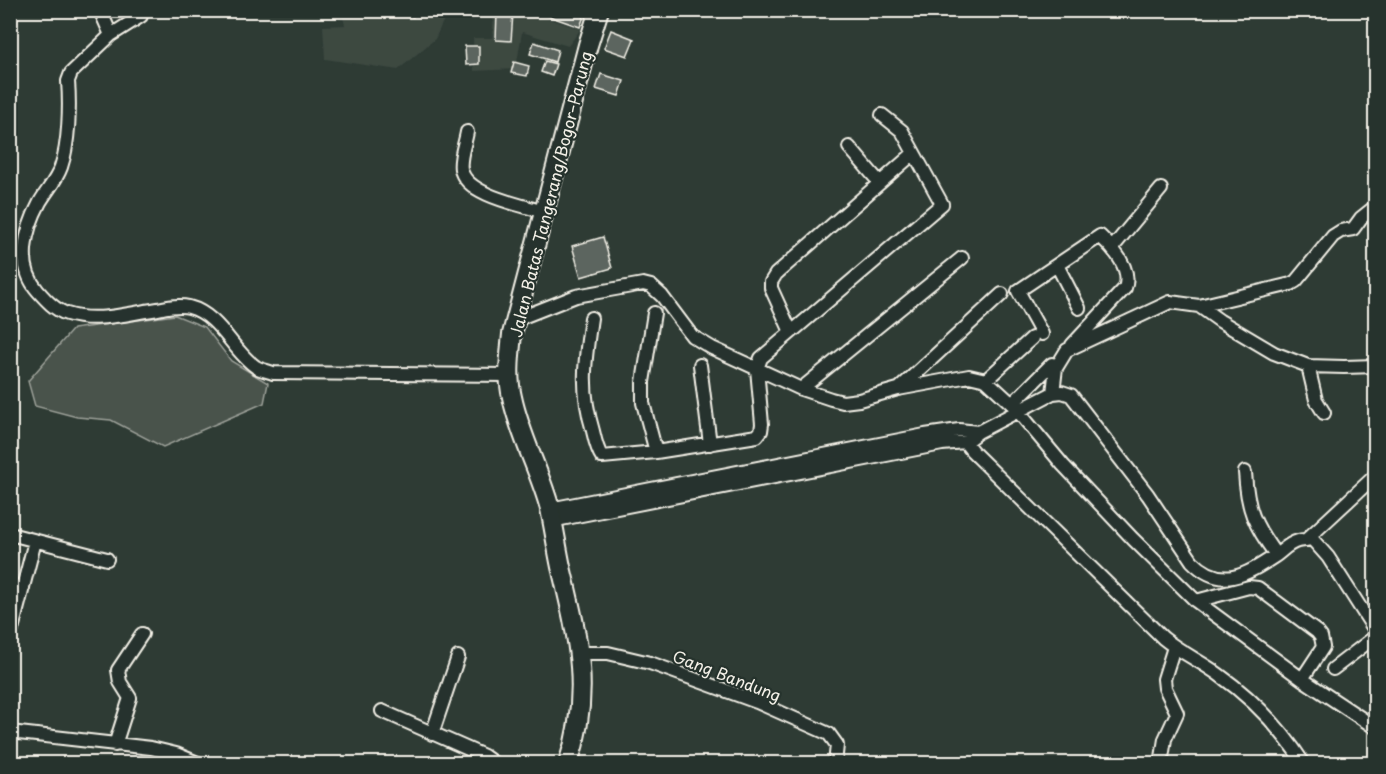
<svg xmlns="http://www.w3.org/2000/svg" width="1386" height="774" viewBox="0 0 1386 774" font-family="'Playpen Sans',sans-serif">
<rect width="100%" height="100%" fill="#2e3b34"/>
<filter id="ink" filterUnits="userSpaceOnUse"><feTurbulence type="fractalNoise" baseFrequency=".0167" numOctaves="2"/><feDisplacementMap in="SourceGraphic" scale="12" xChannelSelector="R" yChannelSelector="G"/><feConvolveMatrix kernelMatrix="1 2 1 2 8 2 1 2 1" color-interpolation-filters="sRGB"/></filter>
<g filter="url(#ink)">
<!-- built -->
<path fill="#3c4841" d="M537,10v5l44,14 -13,17 -46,-14 -6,37 -42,2 -1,-33h19l2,-26 -48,3 -11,24 -37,31 -73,-11 -2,-33 22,-1 -4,-14z"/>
<!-- green -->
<path fill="#48524c" stroke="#9ea29a" stroke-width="1.5" d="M175,315l30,12 26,34 37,22 -4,20 -101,44 -52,-27 -34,-3 -42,-11 -7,-25 45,-52z"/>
<!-- building -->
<path fill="#5c655e" stroke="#f4f1e8" stroke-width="1.5" d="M392,10h22l-1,7 -22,-3z
M541,10h28l15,6 -4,11 -40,-14z
M497,12l16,1 -2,28 -15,-1z
M611,30l23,9 -7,17 -23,-8z
M534,42l24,8 -3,12 -25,-8z
M465,46h14v18l-13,1z
M545,61l11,3 -4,12 -11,-4z
M514,62l15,4 -2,10 -16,-3z
M601,74l23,7 -5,15 -23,-7z
M603,237l9,31 -31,9 -9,-31z"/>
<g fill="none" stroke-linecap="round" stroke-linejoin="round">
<!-- minor casing -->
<g stroke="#f4f1e8" stroke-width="16">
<path id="minor" d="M100,10l11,25 -40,38 -3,8c2,25 1,63 -7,86 -5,14 -14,23 -21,35 -15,28 -24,64 -2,89 8,9 17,19 29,23 27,9 58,0 85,-4 12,-2 25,-6 37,-3 31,8 44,45 67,60 5,3 12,4 17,6l236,2
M111,35l30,-19
M467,132c-2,12 -8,26 -6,37 4,26 61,36 83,43
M849,147l31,36
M1113,247l48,-58
M1057,265l22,43
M1199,306l92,-22 5,-3 37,-45 8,-5 12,-2 8,-11 15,-12
M654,313l-11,69v21l13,49
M591,318c-6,42 -11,71 2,113 2,9 4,19 9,26l54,-5 101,-16 4,-5 1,-7 -5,-55 4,-11 181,-154 -40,-73 -20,-16
M515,320l61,-24 67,-12 8,2 11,10 30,40 20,12 89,41 30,10 12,3 16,-2 39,-11 71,-13 17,4 26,24 51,61 70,74 63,62 106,78 74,49
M791,332l-20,-44v-6l5,-8 138,-121
M1042,334l-24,-43 82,-55c13,12 32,33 25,52l-53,57
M700,365l10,79
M1308,366l8,34 8,13
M986,380l46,-42
M801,389l161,-131
M899,389l103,-95
M1053,393l3,-25 11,-18 103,-48 29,4 21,15 54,32 34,13 36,1 32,-1
M1012,404l40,-40
M965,442l7,9 191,187c17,14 37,23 55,36 34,24 63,54 86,90
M1245,472c2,37 9,53 31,83
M550,509l375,-74 34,-5 19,2
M551,521l391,-77 23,-2 13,-10 75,-39 9,-1 9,3 77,100 44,66c29,30 54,14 83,-5 7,-5 14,-13 23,-15 5,-1 10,-1 14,-2l16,18 48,75
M10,534l97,25
M1306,540l70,-65
M10,585l13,3
M1196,601l53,-14 9,1 59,44 4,5 2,10 -21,32
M10,637l25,-96
M579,653h29l42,10 107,39 72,32 8,11 -2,19
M1333,669l43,-33
M382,711l102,45 11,8
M10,732l141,16 25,6 24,10
M432,734l26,-77
M115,745l15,-47 -10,-16 -2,-12 24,-36
M1161,764l4,-25 12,-26 -12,-25 -1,-9 10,-32"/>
</g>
<!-- primary casing -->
<g stroke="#f4f1e8" stroke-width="22">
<path id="primary" d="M568,764c24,-72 10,-126 -7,-197 -4,-19 -7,-39 -11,-58 -10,-38 -30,-73 -38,-112 -5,-21 -2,-42 0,-63l76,-289 11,-35"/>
</g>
<!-- minor -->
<use href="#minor" stroke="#26332d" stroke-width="12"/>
<!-- primary -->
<use href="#primary" stroke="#26332d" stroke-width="18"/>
</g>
</g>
<g text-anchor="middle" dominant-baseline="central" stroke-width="4.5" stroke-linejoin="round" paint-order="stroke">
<!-- street labels -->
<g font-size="16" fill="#f4f1e8" stroke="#26332d">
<text transform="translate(550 194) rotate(-76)">Jalan Batas Tangerang/Bogor–Parung</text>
<text transform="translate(727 675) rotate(21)">Gang Bandung</text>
</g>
</g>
<!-- margin -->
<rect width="1386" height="774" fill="none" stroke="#26332d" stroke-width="36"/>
<rect x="18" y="18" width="1350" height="738" fill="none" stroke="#f4f1e8" stroke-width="2" filter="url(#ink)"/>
</svg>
